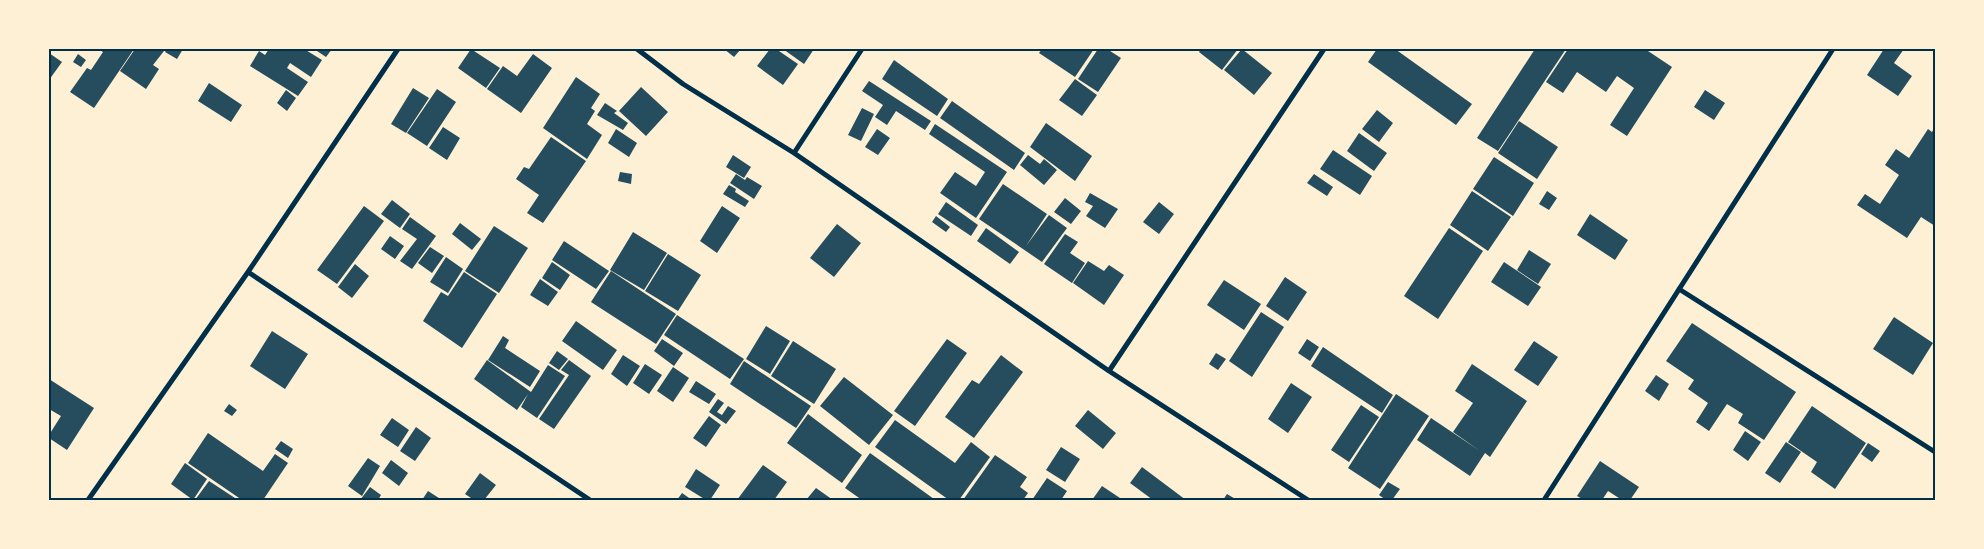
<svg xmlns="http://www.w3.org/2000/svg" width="1984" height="549" viewBox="0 0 1984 549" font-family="'Libre Baskerville',serif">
<rect width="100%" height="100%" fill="#fdf0d5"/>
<!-- building -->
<path fill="#264d5e" d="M98,49h36l-40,59 -24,-16 17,-24 4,2 12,-18z
M135,49h26l3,2 -11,14 6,4 -13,20 -26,-18z
M167,49h16l-6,10 -12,-7z
M269,49h35l18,11 -11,17 -21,-14 -3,5 21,14 -10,14 -48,-30 9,-15 6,4z
M314,49h18l-6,8z
M471,49l29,19 -14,20 -28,-20z
M724,49h17l-7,8z
M770,49h6l22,15 -15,21 -26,-19z
M783,49h31l-10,15z
M1042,49h52l-19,28 -36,-24z
M1098,49h9l14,9 -23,34 -20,-13z
M1201,49h37l-16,21 -23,-18z
M1242,49l30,24 -18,22 -30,-25z
M1377,49h18l77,55 -16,21 -88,-63z
M1535,49h31l-68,102 -21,-13z
M1568,49h77l27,18 -45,69 -17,-11 24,-37 -17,-12 -11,16 -29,-20 -14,21 -17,-11z
M1884,49h20l-10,14 18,13 -14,20 -31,-21z
M49,53l13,9 -13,18z
M78,54l8,6 -5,7 -8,-5z
M533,54l19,14 -31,45 -34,-24 16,-23 14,10z
M894,60l54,39 -11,17 -55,-37z
M576,77l24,17 -9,14 4,3 -8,13 15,11 -15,24 -44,-31z
M1075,79l22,16 -15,21 -23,-16z
M869,81l62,40 -6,9 -29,-19 -9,14 -12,-8 8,-12 -21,-14z
M209,83l33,22 -11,17 -33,-21z
M641,87l27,25 -22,24 -27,-25z
M413,88l16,10 -23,35 -15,-9z
M437,89l19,13 -29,44 -20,-13z
M286,90l10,8 -9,13 -10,-8z
M1705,90l20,13 -11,17 -20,-13z
M952,101l73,52 -11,17 -74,-52z
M605,103l12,8 -3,2 14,10 -5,7 -26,-15z
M862,108l12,6 -13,27 -13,-6z
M1377,110l16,13 -14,19 -17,-13z
M1519,121l39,26 -21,32 -39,-26z
M1046,123l46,33 -17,25 -45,-34z
M935,124l72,48 -31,46 -36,-25 15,-21 21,14 9,-14 -56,-38z
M443,127l17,11 -13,22 -18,-12z
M1935,127v99l-14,-9 -14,21 -50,-33 8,-11 15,10 19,-29 -14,-10 11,-16 13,9 19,-29 4,3z
M616,129l21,14 -8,14 -21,-14z
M877,129l13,9 -12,17 -13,-8z
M1359,133l28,20 -13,18 -27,-20z
M551,137l35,24 -43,62 -16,-10 12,-18 -23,-16 8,-12 5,2z
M1333,150l39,26 -12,19 -40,-26z
M733,155l18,12 -7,11 -18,-11z
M1028,155l12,9 4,-5 13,11 -13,15 -24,-20z
M1494,157l40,26 -21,33 -40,-27z
M620,172l12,2 -1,10 -13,-3z
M736,174l9,6 2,-3 15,9 -8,13 -24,-16z
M1314,174l19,13 -6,9 -20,-13z
M1003,184l44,30 -21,32 23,-31 18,13 -25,34 -63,-43z
M729,185l7,4 -1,3 14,9 -4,6 -22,-13z
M1472,191l39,26 -23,34 -38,-26z
M1547,191l10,7 -8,12 -10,-6z
M1090,193l28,16 -13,19 -19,-12 7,-10 -8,-4z
M1065,198l16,13 -10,13 -17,-12z
M392,200l18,14 -10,14 -19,-14z
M946,202l32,23 -7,11 -33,-22z
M1159,202l15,12 -15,20 -16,-12z
M364,206l20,15 -47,63 -20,-14z
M722,206l18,12 -23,35 -17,-12z
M1590,214l38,26 -13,20 -38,-25z
M936,216l14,11 -4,5 -14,-10z
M410,217l26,19 -24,33 -12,-8 17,-22 -15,-10z
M460,223l21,16 -9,11 -20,-16z
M837,224l24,19 -27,34 -24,-19z
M494,226l34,22 -29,45 -34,-22z
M986,228l33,24 -9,12 -33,-23z
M1449,228l34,23 -45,68 -34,-23z
M633,232l34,21 -23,37 -34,-20z
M1065,234l13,8 -8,11 15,10 -13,20 -28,-19z
M390,236l14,10 -9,13 -14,-10z
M564,241l45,30 -13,18 -44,-29z
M430,247l14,9 -12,17 -14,-10z
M1529,250l22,14 -13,20 -21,-14z
M668,254l33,21 -23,36 -33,-20z
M446,257l17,12 -15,24 -18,-11z
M1088,261l16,10 5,-6 15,10 -20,30 -31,-22z
M552,262l18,13 -10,15 -18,-12z
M1504,262l37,25 -13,19 -37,-24z
M355,264l14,12 -17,22 -14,-11z
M611,271l65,43 -20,30 -65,-42z
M464,272l33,22 -35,54 -39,-27 18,-29 7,4z
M1285,277l22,15 -19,29 -22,-15z
M540,279l18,13 -10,14 -18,-11z
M1224,280l37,24 -17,26 -37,-25z
M1261,312l23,15 -32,50 -23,-16z
M677,315l67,44 -14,20 -66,-44z
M1894,317l39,26 -20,32 -40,-26z
M576,321l41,29 -14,20 -41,-29z
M1692,323l104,69 -32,48 -26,-17 5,-9 -16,-10 -18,27 -13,-9 12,-19 -20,-14 6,-9 -28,-19z
M766,326l24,15 -20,33 -24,-15z
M272,331l36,23 -23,35 -35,-23z
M503,336l6,4 -4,8 35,23 -10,16 -42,-27z
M662,339l21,14 -9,13 -20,-15z
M947,339l20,14 -52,73 -21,-15z
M1307,339l12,8 -9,14 -12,-8z
M793,341l43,28 -22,35 -43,-28z
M1534,341l24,16 -20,29 -24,-16z
M1323,347l70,48 -11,18 -71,-47z
M557,351l11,8 -9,11 -10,-7z
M1216,353l10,6 -8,11 -9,-6z
M623,355l17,11 -13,20 -16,-12z
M1001,355l22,17 -49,66 -29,-21 27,-37 7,4z
M487,360l44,32 17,-27 17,11 -28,42 -16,-11 7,-13 -11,16 -43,-31z
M569,360l22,16 -37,53 -15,-10 30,-44 -8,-5z
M744,361l67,45 -15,22 -66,-44z
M645,364l17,11 -13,19 -16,-11z
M1472,364l55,37 -37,56 -5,-4 -15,23 -53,-36 14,-22 49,33 -27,-19 20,-29 -18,-12z
M673,367l16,11 -16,24 -16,-11z
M1656,375l13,9 -10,17 -14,-10z
M844,377l49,38 -24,30 -49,-39z
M49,379l45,29 -27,42 -18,-12v-3l12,-19 -12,-7z
M696,381l20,13 -7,10 -20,-12z
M1291,383l21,14 -24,36 -20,-14z
M1396,394l33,22 -49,73 -32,-21z
M718,399l6,4 -7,9 5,3 6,-9 8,5 -10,13 -17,-12z
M229,404l8,6 -5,6 -8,-5z
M1361,405l18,12 -30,45 -18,-12z
M1812,406l54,37 -31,46 -24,-17 6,-10 -29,-20z
M1088,410l28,23 -13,16 -28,-23z
M808,414l54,41 -20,28 -55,-40z
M709,416l12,9 -15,22 -13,-9z
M392,418l17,12 -11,17 -18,-12z
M895,420l60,43 16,-21 19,15 -31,43h-10l-74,-53z
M416,427l15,11 -16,23 -15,-10z
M1745,431l16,11 -13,19 -15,-11z
M208,433l55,38 12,-17 13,9 -25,37h-21l-54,-37z
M281,441l12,8 -5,9 -13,-9z
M1786,442l15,10 -21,31 -15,-10z
M1868,443l12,8 -8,11 -11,-8z
M1061,447l19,12 -15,23 -19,-12z
M870,453l64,46 -1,1h-71l-17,-12z
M995,455l32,22 -7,10 8,6 -5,7h-60z
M368,458l12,8 -18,30 -14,-10z
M391,460l17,13 -9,13 -17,-13z
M1600,461l39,26 -9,13h-8l-14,-9 -6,9h-18l-7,-4z
M185,463l22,16 -14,21 -22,-16z
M763,465l24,17 -13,18h-37z
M1142,467l44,33h-33l-23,-17z
M696,469l24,16 -10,15h-4l-21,-13z
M480,473l16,12 -12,15h-10l-9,-6z
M1047,478l20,13 -6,9h-29z
M209,481l29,19h-43z
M1388,482l12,7 -8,11h-6l-7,-5z
M1102,486l21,14h-31z
M370,487l11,8 -3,5h-18z
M816,488l17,12h-27z
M428,491l14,9h-20z
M682,493l10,7h-15z
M1227,494l10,6h-14z"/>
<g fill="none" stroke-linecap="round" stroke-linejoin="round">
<!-- minor -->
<path stroke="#003049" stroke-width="5" d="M637,49l46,35 111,69 315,218 199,129
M794,153l68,-104
M248,272l342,228
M1679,289l256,163
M1109,371l215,-322
M88,500l160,-228 150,-223
M1544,500l289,-451"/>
</g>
<!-- border -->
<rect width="1984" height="549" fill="none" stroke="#fdf0d5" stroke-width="100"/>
<rect x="50" y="50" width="1884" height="449" fill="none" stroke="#003049" stroke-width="2"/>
</svg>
